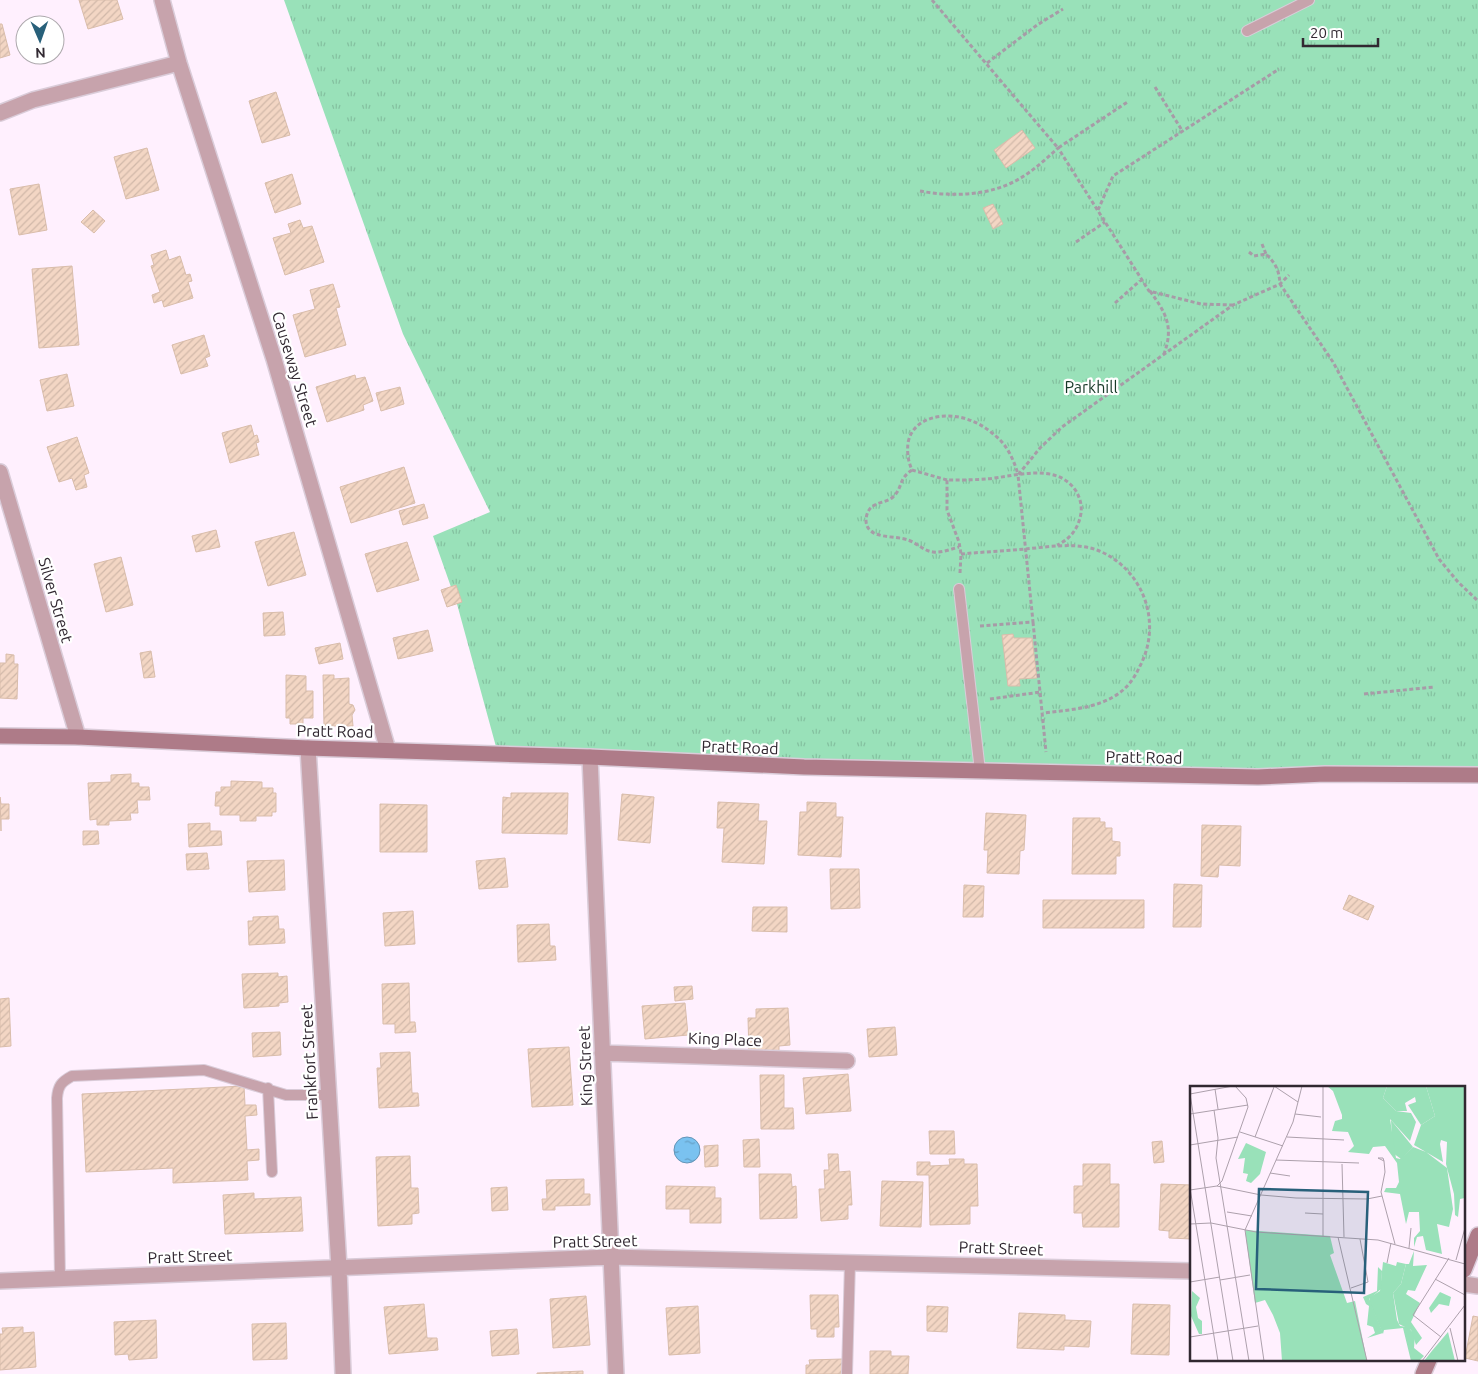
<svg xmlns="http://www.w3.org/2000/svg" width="1478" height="1374" viewBox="0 0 1478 1374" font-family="Ubuntu,sans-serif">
<defs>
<pattern id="park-tufts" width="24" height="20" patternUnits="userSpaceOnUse" patternTransform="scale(1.25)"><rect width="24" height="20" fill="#99e1b9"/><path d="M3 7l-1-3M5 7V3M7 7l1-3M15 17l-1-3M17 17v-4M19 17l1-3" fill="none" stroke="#84c1a0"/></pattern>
<pattern id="water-ripples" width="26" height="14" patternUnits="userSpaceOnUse" patternTransform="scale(1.25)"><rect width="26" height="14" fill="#7ac2f0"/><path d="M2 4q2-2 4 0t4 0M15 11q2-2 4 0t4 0" fill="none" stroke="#659ec3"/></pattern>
<pattern id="building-hatch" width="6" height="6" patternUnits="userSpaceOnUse" patternTransform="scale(1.25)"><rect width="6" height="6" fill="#f3d6c4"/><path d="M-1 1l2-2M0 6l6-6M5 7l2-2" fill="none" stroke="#d1b8a9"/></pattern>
</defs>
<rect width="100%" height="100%" fill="#fff0fe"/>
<!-- park -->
<path fill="url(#park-tufts)" d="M284,0h1194v775l-980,-21 -41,-150 -24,-68 57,-24 -87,-178z"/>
<!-- water -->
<path fill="url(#water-ripples)" stroke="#6494b7" d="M674 1150a13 13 0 1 1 26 0a13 13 0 1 1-26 0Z"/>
<!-- building -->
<path fill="url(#building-hatch)" stroke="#d9bdab" d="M79,0h38l6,19 -35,10z
M0,24h2l8,31 -10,3z
M276,92l14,43 -28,8 -13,-42z
M1022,130l13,18 -29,20 -12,-18z
M147,148l12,42 -33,9 -12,-42z
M292,174l9,30 -26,9 -10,-30z
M39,184l8,46 -28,5 -9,-46z
M993,204l10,20 -10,5 -10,-21z
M93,210l12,11 -11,12 -13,-11z
M300,220l3,8 9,-2 12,36 -39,13 -12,-37 18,-5 -3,-9z
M166,250l3,10 11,-4 6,19 4,-1 2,7 -4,1 5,16 -29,9 -2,-7 -8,3 -2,-8 8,-3 -9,-26 3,-1 -3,-10z
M72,266l7,79 -40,3 -7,-79z
M333,284l7,23 -4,1 10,37 -41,12 -12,-42 22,-6 -5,-19z
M204,335l6,21 -5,2 3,8 -27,8 -9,-29z
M67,374l7,32 -27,5 -7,-31z
M355,375l1,4 9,-2 8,24 -10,4 1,5 -37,12 -11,-35z
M400,387l4,17 -23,7 -5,-18z
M251,425l3,11 3,-1 2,7 -3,1 3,12 -29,8 -8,-30z
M77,437l12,36 -5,2 3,12 -11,3 -4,-12 -13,4 -12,-35z
M404,467l11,36 -64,20 -11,-36z
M424,504l4,14 -25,7 -4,-14z
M216,530l4,17 -24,5 -4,-16z
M294,532l12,43 -38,11 -13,-44z
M407,542l12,38 -42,12 -12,-38z
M121,557l12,48 -27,7 -12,-48z
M456,585l6,17 -15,5 -6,-17z
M283,612l2,23 -21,1 -1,-23z
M428,630l5,21 -35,8 -5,-21z
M1013,634l1,4h18l5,40 -18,1 1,7h-12l-6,-51z
M340,643l3,16 -24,5 -4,-16z
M151,651l4,26 -11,1 -4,-25z
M6,654l8,1v9h4l-1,35 -17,-1v-35h6z
M286,675l20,1v15h7v27h-10v6h-13v-6h-4z
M323,675h11v4l15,-1v26l4,1 2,5 -3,5 1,11h-29z
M131,774v9h8v4h10l1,13h-13l1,13h-8l1,7 -22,1v4h-12v-6l-7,1 -2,-37 23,-1v-7z
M231,781l31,1v6h11v5h3v19h-4v4h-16v5h-16v-6h-20v-9h-5l1,-14h5v-5h10z
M511,793h57l-1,41 -65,-1 1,-36 8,1z
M622,794l32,3 -4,46 -32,-3z
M0,797l1,7h8v15h-8v12z
M718,802l41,2 -1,17h9l-3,43 -42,-2 2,-34h-7z
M807,802l29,1v14h7l-2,40 -43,-2 2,-43h7z
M380,804l47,1v47h-47z
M986,813l40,2 -2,35 -4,1 -1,23 -32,-1 1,-23h-4z
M1073,818h27v4h5v6h7v13l8,1v14h-4v18h-44z
M210,823v8h11l1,14 -33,2 -1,-23z
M1202,825l39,1 -1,40 -21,-1 -1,12 -17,-1z
M83,831h15l1,13 -16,1z
M207,853l2,16 -22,1 -1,-16z
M505,858l3,29 -29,2 -3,-28z
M284,860l1,30 -36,2 -2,-31z
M830,869h29l1,39 -29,1z
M1174,884l28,1 -1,42h-28z
M964,885l20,1 -1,31h-20z
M1349,895l25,11 -6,14 -25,-11z
M1043,900h101v28h-101z
M753,907h34v25l-35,-1z
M413,911l2,33 -30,2 -2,-33z
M278,916l1,13h5l1,14 -36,2 -1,-24h5v-4z
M549,924l1,22h5l1,14 -38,2 -1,-37z
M278,973v4l9,-1 1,26 -9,1v3l-35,2 -2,-34z
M409,983l1,39h5l1,10 -21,1v-9h-12l-1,-40z
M692,986l1,13 -18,2 -1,-14z
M9,998l2,48 -11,1v-48z
M685,1003l3,32 -43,4 -3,-33z
M788,1008l2,37 -11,1v6l-30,1 -1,-35h8v-9z
M895,1027l2,28 -28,2 -2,-28z
M280,1032l1,23 -28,2 -1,-24z
M569,1047l4,58 -41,2 -4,-58z
M410,1052l2,41h6l1,13 -40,2 -2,-40h4l-1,-15z
M848,1074l3,37 -45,3 -3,-36z
M760,1075h24v33h9l1,21h-33z
M244,1086l1,19h11l1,10 -12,1 2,34 12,-1v11l-12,1 1,19 -75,3v-15l-87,4 -4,-78z
M929,1131h25l1,23h-25z
M759,1139l1,28h-16l-1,-27z
M1162,1141l2,21 -10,1 -2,-21z
M718,1145v21l-13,1 -1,-21z
M828,1154h10l1,18 11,-1 2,34h-4v14l-27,2 -2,-32h6l-1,-19h5z
M410,1156l1,32h7l1,25 -7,1v10l-34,2 -2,-69z
M949,1159h15v5h13l1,42h-8v18l-40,1 -1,-50h-12v-13h13v4l20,-1z
M1083,1164h27v20h9v43h-36l-1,-14h-8v-27h9z
M759,1174h32l1,13 4,-1 1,32 -37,1z
M584,1179v15h6v11l-35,1v4h-12l-1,-11h5l-1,-19z
M882,1181l41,1 -2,45 -41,-1z
M1161,1184l31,1v54l-23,-1v-7l-10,-1z
M666,1186l49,1v11h6v25h-31v-14h-24z
M507,1187l1,23 -16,1 -1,-23z
M254,1193v6l47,-2 2,34 -78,3 -2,-39z
M810,1295h28l1,32h-5v10h-17v-8h-6z
M586,1296l4,49 -37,3 -3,-49z
M424,1304l3,34h10l1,12 -49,4 -5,-47z
M1133,1304l37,1 -1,50 -38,-1z
M698,1306l2,47 -31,2 -3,-47z
M927,1306l21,1 -1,25 -20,-1z
M1019,1313l46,2v5l26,1 -2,26 -25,-1v4l-47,-2z
M1473,1316l5,1v44l-13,-3z
M156,1320l1,38 -28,2 -1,-6 -13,1 -1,-33z
M286,1323l1,36 -34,1 -1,-36z
M23,1327v6l11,-1 2,35 -36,3v-36h3l-1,-6z
M517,1329l2,25 -27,2 -2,-25z
M870,1351h21v5h18l-1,18h-38z
M843,1359v15h-37v-9h4l-1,-5z
M583,1371v3h-46v-1z"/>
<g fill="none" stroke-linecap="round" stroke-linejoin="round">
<!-- lane casing -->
<g stroke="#daccd9" stroke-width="12">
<path id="lane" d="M1247,31l62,-31
M959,589l21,182
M268,1088l4,84
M60,1278l-3,-180c1,-12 4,-16 15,-22l132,-6 82,25h43
M847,1374l3,-112"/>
</g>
<!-- street casing -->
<g stroke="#daccd9" stroke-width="18">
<path id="street" d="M162,0l17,63 95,296 114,391
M0,113l33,-13 146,-37
M0,472l78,265
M308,748l31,520 4,106
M590,757l26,617
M602,1053l245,8
M0,1281l610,-24 582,14
M1464,1284l14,2"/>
</g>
<!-- secondary casing -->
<g stroke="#daccd9" stroke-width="18">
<path id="secondary" d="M0,736l78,1 230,11 282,9 214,10 454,10 67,-3 153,1
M1464,1270l14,-35
M1423,1374l6,-14"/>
</g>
<!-- path -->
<path stroke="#a79ba7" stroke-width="3" stroke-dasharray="4 2.5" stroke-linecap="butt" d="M932,0l126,148 71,-47
M987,63l50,-38 26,-16
M1155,87l28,45
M920,191c31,6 70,5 99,-12 14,-8 27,-20 39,-31l91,143 52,13 32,1
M1098,210l15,-34 166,-107
M1076,242l29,-20
M1262,244l4,10
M1249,252l5,4 12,-2c10,10 13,16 14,30l53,78 106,197 19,23 20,19
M1150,291c16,22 24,36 14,63
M1115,303l27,-24
M912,470c-14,9 -9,18 -19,27 -7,6 -19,5 -24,13 -2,3 -3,7 -3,11 1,19 29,14 42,19 9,3 16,11 25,12 9,1 18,-3 26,-5
M947,480l-35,-10c-4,-9 -5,-17 -4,-27 5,-28 41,-32 64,-22 9,3 18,10 26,17 10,9 16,23 20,36
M961,554c21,-2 43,-3 64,-5 23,-2 50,-7 72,1 46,18 66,72 43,116 -6,13 -14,24 -27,31 -21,12 -46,13 -70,16
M960,573l1,-19 -2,-12 -12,-32v-30c13,0 26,0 39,-1 28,-2 70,-18 90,12 4,7 6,14 5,22 -2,14 -10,26 -24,32
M1033,622l13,130
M980,626l53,-4 -15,-147 22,-27 22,-21 171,-122 47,-21 9,-9
M1364,694l70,-7
M990,699l51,-7"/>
<!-- lane -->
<use href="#lane" stroke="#c7a3ac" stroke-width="10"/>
<!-- street -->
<use href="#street" stroke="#c7a3ac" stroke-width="15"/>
<!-- secondary -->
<use href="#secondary" stroke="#ae7b88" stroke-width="15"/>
</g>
<g text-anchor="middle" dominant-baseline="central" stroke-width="4.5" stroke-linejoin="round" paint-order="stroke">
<!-- street labels -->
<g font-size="16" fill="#312831" stroke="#fff">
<text transform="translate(295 369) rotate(73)">Causeway Street</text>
<text transform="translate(56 600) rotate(74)">Silver Street</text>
<text transform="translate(335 731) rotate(1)">Pratt Road</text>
<text transform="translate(740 747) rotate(2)">Pratt Road</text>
<text transform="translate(1144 757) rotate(1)">Pratt Road</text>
<text transform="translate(725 1039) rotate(2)">King Place</text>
<text transform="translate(309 1062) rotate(-93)">Frankfort Street</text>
<text transform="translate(585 1066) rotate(-92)">King Street</text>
<text transform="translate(595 1241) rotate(-1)">Pratt Street</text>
<text transform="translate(1001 1248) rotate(2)">Pratt Street</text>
<text transform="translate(190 1256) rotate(-2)">Pratt Street</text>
</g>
<!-- park labels -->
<g font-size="16" fill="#163827" stroke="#fff">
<text x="1091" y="387">Parkhill</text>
</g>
</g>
<!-- overview -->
<g transform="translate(1190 1086)">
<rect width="275" height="275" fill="#fff0fe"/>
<path d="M197,0h39l9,30 -14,9 -13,-20 8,-3 -1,-5 -10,6 2,8h-11l-13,-13zM201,34l22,27 -12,12 -8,-6zM193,176l13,4 1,-4 9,2 -5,20 -8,9 4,27 3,6 8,1 7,8 -1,13 10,8 -5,5h-8l-8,-33 -19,2 -1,4 -14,-33 1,-4 10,-6z" fill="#99e1b9"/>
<path d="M197,0l-4,12 13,13 15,2 5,9 -6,19 -20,-22 6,39 4,1 13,-12 13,5 21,16 6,41 -4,18 -12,-3 5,30 -16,-4 -3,-14 -6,1 -3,10v-9l6,-7 -1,-19h-10l-3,12 -6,-30 -16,-2 2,-4h10l3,-6 -2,-19 -12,-17 -12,1 -4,7 -21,-2 6,-6 -6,-14 -16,-1 3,-10 7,-2v-4l-9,-24 -6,-5zM236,0l39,1v111l-5,1 -2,18 -3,-2 -1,-21 -8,-30 1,-22 -6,-2 -1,4 3,18 -29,-17 7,-20 14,-9zM56,57l20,9 -6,22 -9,9 -5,-2 2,-7 -5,-1 2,-15 -7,1zM224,165l-1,15 14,-1 -12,26 -7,-1 -2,4 14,9 -9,19 11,16 -6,7 -5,-15 -12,-6 -6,-31 8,-9 5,-20h3zM188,181l4,4 -1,18 -12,10 14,34 -16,5 8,-5 -2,-6 -6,-2 2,-19 -3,-2 -3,-7 14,-6zM2,205l8,7 -4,9 2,11 4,3v13h-3l-8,-18zM250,206l11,5 -2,9 -10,-2 -8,9 -2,-5z" fill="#99e1b9"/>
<path d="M258,246l7,29h-31l7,-9z" fill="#99e1b9"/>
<path d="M55,144l85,6 4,17 -4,2 17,48 8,-2 12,60h-85l-2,-28 -7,-18 -8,-15 -10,3z" fill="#99e1b9"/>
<path fill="none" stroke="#ada0ac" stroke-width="1" d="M84,0l24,16M25,3l3,20M0,8l43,267M0,8l43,-8M24,24l4,28 -2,20 33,203M0,28l58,-9M105,28l26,3M50,46l43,14M65,51l19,-50M97,51l57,3M0,59l48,-8M86,74l83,3M194,75l-6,-3h5l1,3 1,11 -4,20 14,52M152,78l2,73M80,87l20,3M27,100l44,9 35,3 71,1 15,-3M0,102l28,173M0,104l27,-4 5,-5 26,-74 -2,-9 -11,-12M37,126l25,4M115,127l18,1M0,138l21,-1 45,9 122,8 87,24M133,150v-150M148,151l29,124M219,162l2,-20M266,174l9,-32M197,177l4,-20M245,193l30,16M30,194l30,-5M0,196l30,-5M161,202l17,-6 -8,-43M260,242l8,33M0,251l68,-11M251,251l-28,-22 36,-57M74,275l-19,-131 48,-108 9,-36M232,275l43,-56"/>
<path fill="#28607a" fill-opacity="0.15" stroke="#28607a" stroke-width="2.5" d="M69,103l109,3 -4,101 -108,-4z"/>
<rect width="275" height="275" fill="none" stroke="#312831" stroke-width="2.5"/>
</g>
<!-- north arrow -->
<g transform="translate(40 40) rotate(178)"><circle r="24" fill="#ffffff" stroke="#ada9ad"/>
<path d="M0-4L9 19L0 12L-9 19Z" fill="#28607a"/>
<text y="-8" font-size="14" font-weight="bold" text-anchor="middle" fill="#312831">N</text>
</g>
<!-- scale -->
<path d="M1303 38v8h75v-8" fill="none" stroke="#312831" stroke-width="2.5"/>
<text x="1310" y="38" font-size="15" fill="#312831" stroke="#ffffff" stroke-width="4" paint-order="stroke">20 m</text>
</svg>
